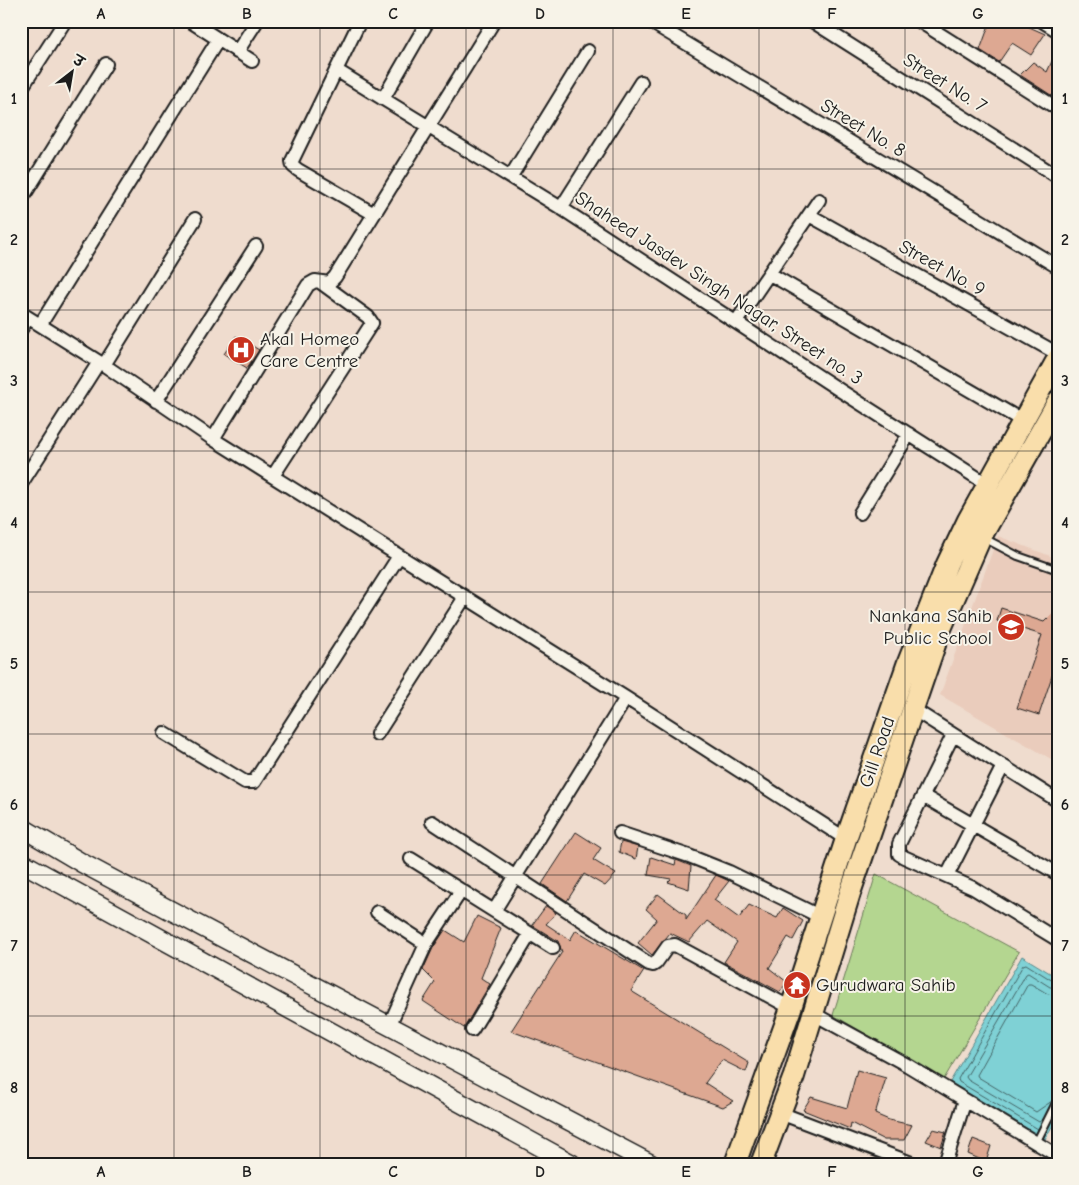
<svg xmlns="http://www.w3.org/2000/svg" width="1079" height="1185" viewBox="0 0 1079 1185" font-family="'Comic Neue','Playpen Sans Deva',sans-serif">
<rect width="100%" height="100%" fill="#efdcce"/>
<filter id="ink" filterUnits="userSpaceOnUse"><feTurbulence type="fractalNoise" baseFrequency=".02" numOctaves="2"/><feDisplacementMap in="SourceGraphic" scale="10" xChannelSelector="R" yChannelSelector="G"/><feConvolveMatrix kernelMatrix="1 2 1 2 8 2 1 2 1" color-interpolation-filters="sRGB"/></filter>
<g filter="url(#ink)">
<!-- built -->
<path fill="#eaccbc" d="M998,536l60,23v204l-118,-68z"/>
<!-- green -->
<path fill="#b4d690" stroke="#687956" d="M876,874l143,78 -75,127 -111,-64z"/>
<!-- water -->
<path fill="#7fd1d5" stroke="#57898b" d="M1022,956l36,22v138l-13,23 -95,-57z"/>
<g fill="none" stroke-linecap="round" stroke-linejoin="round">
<!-- shore -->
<path stroke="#446466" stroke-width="1" d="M1052,1101l-16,11 -58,-35 -1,-2 51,-91h3l17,10 10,2
M1043,1119l-4,3 -71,-42 -2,-3 60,-103 2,-1 22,14 8,1
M1038,1129l-79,-47 -1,-3 65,-114 3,-1 27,17 5,1"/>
</g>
<!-- building -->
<path fill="#dda892" stroke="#1c1c1c" d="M983,21h33l29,13 -14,21 -19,-12 -13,19 -19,-12 8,-22z
M1058,48v43l-4,6 -34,-22 13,-13 14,10z
M236,336l23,14 -12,18 -23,-14z
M1001,608l43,14 14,-14v50l-19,57 -22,-7 25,-73 -45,-14z
M576,832l25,16 -8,12 23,14 -11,12 -21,-12 -17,27 -25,-17z
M621,842l17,5 -2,12 -17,-7z
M651,857l24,8 1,-5 15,6 -2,23 -21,-7 3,-3 -23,-4z
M716,875l13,6 -15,19 25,18 10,-13 28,13 6,-10 20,13 -10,19 -5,-3 -19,31 18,14 -7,10 -56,-30 13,-20 -30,-21 -18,21 -19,-9 -18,22 -14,-12 19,-24 -11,-10 12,-15 28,21v5z
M546,906l10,7 -10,11 24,16 6,-10 68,41 -13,20 118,72 -3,9 -24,-12 -17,23 28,18 -10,6 -212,-76 51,-79 -4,-11 -26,-16z
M477,916l24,12 -20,50 9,6 -26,44 -41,-27 12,-19 -12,-12 10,-22 12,-18 19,12z
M857,1070l29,8 -11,36 14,6 23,5 -8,15h-20l-33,-17 -1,6 -47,-19 8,-13 36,11z
M933,1129l13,3 -5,15 -15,-6z
M973,1139l18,7 -5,16 -18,-8z"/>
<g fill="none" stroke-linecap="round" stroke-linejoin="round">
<!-- lane casing -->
<g stroke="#1c1c1c" stroke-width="10">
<path id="lane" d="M982,537l36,19 40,14
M1036,1143l22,-44"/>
</g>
<!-- street casing -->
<g stroke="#1c1c1c" stroke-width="16">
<path id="street" d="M190,21l62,40
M360,21l-68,140 1,5 5,4 76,44
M649,21l409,246
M812,21l246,156
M919,21l139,88
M1042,21l16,10
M237,52l20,-31
M336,70l225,138 280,183 146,93
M21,89l44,-68
M383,99l45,-78
M511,176l77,-125
M21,200l85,-136
M561,208l80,-126
M809,215l249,139
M770,274l253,147
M21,313l83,52 109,74 413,259 220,141
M736,322l83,-122
M40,325l178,-285
M21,329l7,-11
M104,365l91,-146
M156,401l100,-155
M213,439l95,-154 7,-4 14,2 6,-6 159,-256
M273,476l99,-153 -4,-6 -48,-35
M21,484l78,-122
M860,513l49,-79
M913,709l145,92
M164,733l81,49h9l145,-226
M377,734l88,-137
M953,735l-54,109v10l5,3 69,31 85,52
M923,796l135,78
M432,822l217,142 4,1 3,-2 12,-17 7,-1 116,63
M620,833l69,23 40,16 92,45
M411,859l142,89
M947,876l56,-110
M494,911l132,-213
M377,912l49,32
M814,1014l93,51 151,91
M389,1026l37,-82 35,-53
M472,1030l58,-96
M780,1113l134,51
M945,1164l20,-64"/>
</g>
<!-- secondary casing -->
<g stroke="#1c1c1c" stroke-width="21">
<path id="secondary" d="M21,827l61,36 86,46 483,255
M21,862l551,302"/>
</g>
<!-- primary casing -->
<g stroke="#1c1c1c" stroke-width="24">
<path id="primary" d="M735,1164l56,-156 55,-169 61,-174 40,-101 21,-44 90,-162
M761,1164l33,-88 56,-183 89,-260 42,-96 77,-136"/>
</g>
<!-- lane -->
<use href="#lane" stroke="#f7f3e8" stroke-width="6"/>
<!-- street -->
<use href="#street" stroke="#f7f3e8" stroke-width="12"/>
<!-- secondary -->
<use href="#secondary" stroke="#f7f3e8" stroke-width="18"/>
<!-- primary -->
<use href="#primary" stroke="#f9deab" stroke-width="20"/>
</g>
</g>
<!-- grid -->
<path fill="none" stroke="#1c1c1c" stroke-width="1" stroke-opacity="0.55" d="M174,21v1143M320,21v1143M466,21v1143M613,21v1143M759,21v1143M905,21v1143M21,169h1037M21,310h1037M21,451h1037M21,592h1037M21,734h1037M21,875h1037M21,1016h1037"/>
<!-- icons -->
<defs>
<g id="hospital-disc" transform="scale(1.4375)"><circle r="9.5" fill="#c8321e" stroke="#f7f3e8"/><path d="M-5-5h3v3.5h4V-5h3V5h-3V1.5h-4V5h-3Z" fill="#fff"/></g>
<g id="school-disc" transform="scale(1.4375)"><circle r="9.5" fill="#c8321e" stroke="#f7f3e8"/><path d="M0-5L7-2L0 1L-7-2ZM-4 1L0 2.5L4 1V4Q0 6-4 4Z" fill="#fff"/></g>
<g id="temple-disc" transform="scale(1.4375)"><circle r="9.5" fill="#c8321e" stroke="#f7f3e8"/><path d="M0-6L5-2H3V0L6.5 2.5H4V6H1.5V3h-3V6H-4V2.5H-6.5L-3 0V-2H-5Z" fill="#fff"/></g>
</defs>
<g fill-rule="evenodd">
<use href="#hospital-disc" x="241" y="350"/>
<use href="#school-disc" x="1011" y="627"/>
<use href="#temple-disc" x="797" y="985"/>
</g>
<g text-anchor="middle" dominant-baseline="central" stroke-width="4" stroke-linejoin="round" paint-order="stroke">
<!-- street labels -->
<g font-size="19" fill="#1c1c1c" stroke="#f7f3e8">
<text transform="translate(945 83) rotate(32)">Street No. 7</text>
<text transform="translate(863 128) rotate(31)">Street No. 8</text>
<text transform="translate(942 268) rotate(29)">Street No. 9</text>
<text transform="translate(719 288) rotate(33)">Shaheed Jasdev Singh Nagar, Street no. 3</text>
<text transform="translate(877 752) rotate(-71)">Gill Road</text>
</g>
<!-- poi labels -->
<g font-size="19" fill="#1c1c1c" stroke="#f7f3e8" text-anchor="start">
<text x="260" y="339">Akal Homeo<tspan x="260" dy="22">Care Centre</tspan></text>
<text x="992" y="616" text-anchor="end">Nankana Sahib<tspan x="992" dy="22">Public School</tspan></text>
<text x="816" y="985">Gurudwara Sahib</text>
</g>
</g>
<!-- margin -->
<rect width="1079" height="1185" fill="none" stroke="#f7f3e8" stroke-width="55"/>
<!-- north arrow -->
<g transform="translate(72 72) rotate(31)" stroke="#f7f3e8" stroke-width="4" paint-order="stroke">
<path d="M0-4L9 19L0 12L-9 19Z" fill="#1c1c1c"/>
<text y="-8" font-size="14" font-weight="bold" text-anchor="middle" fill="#1c1c1c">उ</text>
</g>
<rect x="28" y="28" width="1024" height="1130" fill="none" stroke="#1c1c1c" stroke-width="2"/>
<g font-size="16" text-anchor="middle" font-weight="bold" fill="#1c1c1c">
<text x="101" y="19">A</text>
<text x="247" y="19">B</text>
<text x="393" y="19">C</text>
<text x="540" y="19">D</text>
<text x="686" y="19">E</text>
<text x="832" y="19">F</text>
<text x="978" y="19">G</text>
<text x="14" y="104">1</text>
<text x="1065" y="104">1</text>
<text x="14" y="245">2</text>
<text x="1065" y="245">2</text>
<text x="14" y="386">3</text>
<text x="1065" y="386">3</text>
<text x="14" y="528">4</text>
<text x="1065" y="528">4</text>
<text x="14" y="669">5</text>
<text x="1065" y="669">5</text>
<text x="14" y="810">6</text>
<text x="1065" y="810">6</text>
<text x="14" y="951">7</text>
<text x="1065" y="951">7</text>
<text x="14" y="1093">8</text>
<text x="1065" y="1093">8</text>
<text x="101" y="1177">A</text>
<text x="247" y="1177">B</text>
<text x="393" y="1177">C</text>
<text x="540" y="1177">D</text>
<text x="686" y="1177">E</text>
<text x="832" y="1177">F</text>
<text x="978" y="1177">G</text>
</g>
</svg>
